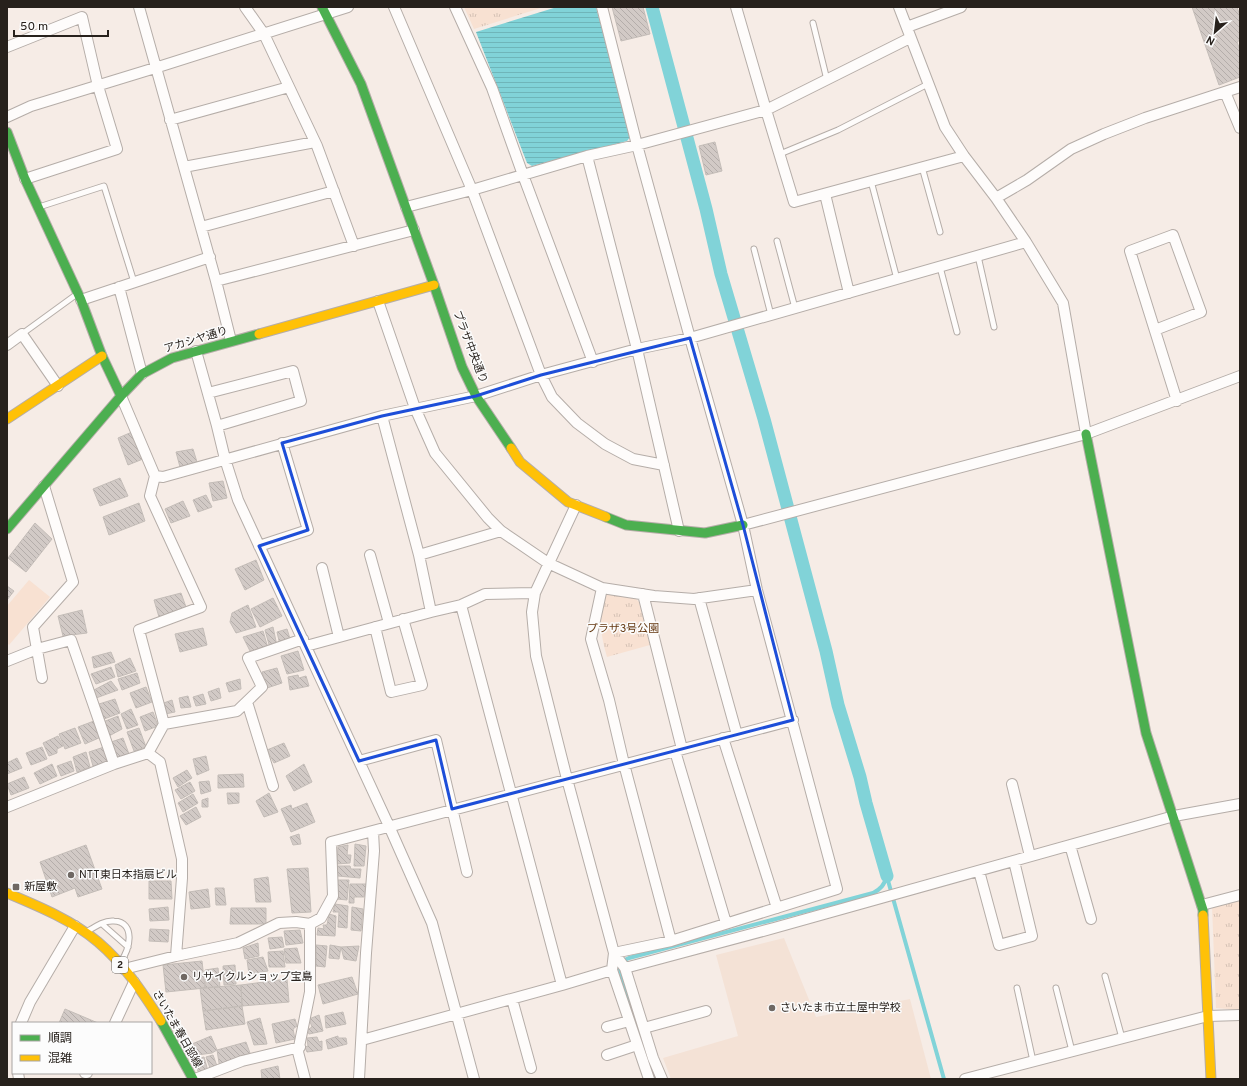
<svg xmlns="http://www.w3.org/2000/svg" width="1247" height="1086" viewBox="0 0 1247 1086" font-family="Overpass,'Noto Sans JP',sans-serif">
<defs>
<pattern id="grass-tufts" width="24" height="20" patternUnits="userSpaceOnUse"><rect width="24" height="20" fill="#f8e1d2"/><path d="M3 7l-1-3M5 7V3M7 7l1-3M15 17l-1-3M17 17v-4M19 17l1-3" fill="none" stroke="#d5c1b4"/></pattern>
<pattern id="water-rules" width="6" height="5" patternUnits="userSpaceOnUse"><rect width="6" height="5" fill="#81d3d8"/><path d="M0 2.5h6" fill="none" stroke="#6fb5b9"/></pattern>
<pattern id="building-back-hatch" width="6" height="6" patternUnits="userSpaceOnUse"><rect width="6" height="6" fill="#d2cac6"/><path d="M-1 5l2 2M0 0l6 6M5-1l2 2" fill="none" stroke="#b4adaa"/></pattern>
</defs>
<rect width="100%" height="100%" fill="#f6ece6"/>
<!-- built -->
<path fill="#f4e2d6" d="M784,938l32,79 94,-18 21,80h-260l-8,-21 75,-22 -22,-81z"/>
<!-- grass -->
<path fill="url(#grass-tufts)" d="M464,7h80l-70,22z
M612,592l22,5 5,5 11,43 -43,12c-7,-25 -8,-36 -2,-61z
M1240,901v109l-24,-2 -4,-102z"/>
<!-- garden -->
<path fill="#f8e1d2" d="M29,580l21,17 -41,48 -2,-2v-37z"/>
<!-- water -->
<path fill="url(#water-rules)" d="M557,7h39l35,129 -4,5 -95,25 -5,-3 -51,-131z"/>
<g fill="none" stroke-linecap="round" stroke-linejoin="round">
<!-- stream -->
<path stroke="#81d3d8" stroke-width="4" d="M887,877l57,202
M655,1079l-8,-20 -29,-96 11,-5 244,-65c8,-4 11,-8 14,-17"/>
<!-- canal -->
<path stroke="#81d3d8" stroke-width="13" d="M652,7l54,202 15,65 43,145 62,232 12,54 22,72 6,26 21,73"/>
</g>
<!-- building -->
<path fill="url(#building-back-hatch)" stroke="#c4bdb8" d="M612,7h31l7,27 -29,7z
M1192,7h45l3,9v24l-3,2 3,8v27l-21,8z
M715,142l7,29 -16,4 -7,-29z
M132,432l11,27 -15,6 -10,-27z
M193,449l4,13 -17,5 -4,-15z
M120,478l8,18 -28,10 -7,-17z
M223,481l4,17 -14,3 -4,-18z
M206,495l6,12 -14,5 -5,-12z
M183,501l7,15 -19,7 -6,-14z
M139,503l6,18 -36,14 -6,-18z
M35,523l17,16 -26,33 -18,-14z
M256,560l8,20 -19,10 -10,-21z
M7,586l7,5 -7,9z
M181,593l5,14 -27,10 -5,-17z
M273,598l9,18 -22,11 -9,-18z
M248,605l8,22 -20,6 -6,-11 2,-9z
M82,610l5,23 -24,3 -5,-20z
M273,627l4,19 -7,2 -5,-18z
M203,628l4,17 -27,7 -5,-18z
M287,629l4,13 -11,3 -3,-13z
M263,631l5,17 -18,3 -7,-14z
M298,651l6,19 -17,4 -6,-18z
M111,652l4,10 -21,6 -2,-11z
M130,658l6,13 -18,6 -3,-12z
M111,667l4,10 -19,7 -5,-10z
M277,668l5,15 -15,5 -5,-16z
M137,673l3,10 -18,7 -4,-11z
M298,675l1,3 7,-2 3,10 -19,4 -2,-13z
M240,679l1,10 -12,3 -3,-9z
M111,681l7,9 -22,8 -2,-8z
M146,687l6,15 -16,6 -6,-15z
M219,688l2,10 -10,3 -3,-9z
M203,694l3,10 -10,2 -3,-9z
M188,696l3,11 -10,1 -2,-10z
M115,699l5,14 -16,6 -5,-15z
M172,700l3,12 -10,2 -4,-10z
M131,709l7,16 -11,4 -6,-15z
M153,712l5,14 -13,5 -5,-14z
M118,716l4,13 -13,7 -6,-14z
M94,721l7,16 -16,7 -7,-17z
M75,728l6,15 -16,6 -6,-15z
M139,728l7,19 -12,4 -7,-19z
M58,736l5,10 -6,3v4l-8,3 -6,-13z
M123,738l6,16 -13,5 -5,-17z
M284,743l6,13 -16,7 -7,-13z
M42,747l5,12 -16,6 -5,-12z
M104,747l5,15 -16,4 -4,-14z
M86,752l4,15 -13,5 -4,-15z
M206,756l3,14 -12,5 -4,-16z
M17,758l5,10 -15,6v-11z
M71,761l3,10 -13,5 -4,-10z
M52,764l5,12 -17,8 -6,-11z
M304,764l8,18 -18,9 -8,-15z
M187,770l5,8 -14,9 -5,-9z
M243,774l1,13 -26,1v-13z
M24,777l5,11 -18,7 -4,-11z
M209,781l2,10 -10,3 -2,-12z
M190,782l5,9 -14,8 -6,-9z
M227,793h12v10l-11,1z
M269,793l9,19 -14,5 -8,-16z
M193,794l5,9 -15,9 -5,-9z
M208,798v9h-6v-7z
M307,803l8,19 -24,10 -10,-23 10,-4 1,4z
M196,807l5,10 -15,8 -6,-9z
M299,834l2,10 -8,1 -3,-8z
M355,844l11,2 -2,20h-10z
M86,845l16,44 -24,8 -3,-9 -23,9 -12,-35z
M348,845l-1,10h4l-1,8 -13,1 1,-17z
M337,866h13l1,3h10l-1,9 -22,-2z
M308,868l3,44 -19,1 -5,-44z
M268,877l3,25h-15l-2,-23z
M338,880h11l-2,20 -10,-1z
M149,881h22l1,18h-23z
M350,884h16l-2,13h-10v6h-5z
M215,888h9l2,17h-10z
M208,889l2,18 -19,2 -2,-17z
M335,904l13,2 -1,22 -9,-1 1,-15h-6z
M168,907l1,13 -19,1 -1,-12z
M352,907l11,2 -2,22 -10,-1z
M231,908h35v16h-36z
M329,914l7,2 -1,20 -18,-1 1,-7 6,1 -1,-4h4z
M150,929l19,1 -1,12 -19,-1z
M300,930l3,13 -17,2 -2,-14z
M282,937l2,10 -14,2 -2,-11z
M258,943l1,13 -14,3 -2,-11z
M316,945l11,1 -2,21 -9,-1z
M330,945l11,2 -2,12 -10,-1z
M359,946l-3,15 -12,-2 -3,-12z
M297,948l4,15h-15l-2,-14z
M283,951l2,16h-16l-1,-15z
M263,957l5,14 -19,3 -2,-14z
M202,961l3,27 -39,4 -3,-27z
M235,965l1,19 -12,1 -1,-19z
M218,968l2,19 -15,1v-18z
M352,977l6,17 -35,10 -5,-19z
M287,979l2,23 -47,4 -1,-21z
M241,985l1,21 -39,5 -3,-23z
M242,1006l3,18 -39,6 -3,-19z
M65,1009l33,14h-39z
M343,1012l3,12 -20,4 -1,-12z
M319,1015l4,16 -14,3 -2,-4 5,-3 -3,-8z
M260,1018l7,26 -13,1 -7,-23z
M295,1019l2,7 -4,3 2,10 -19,4 -4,-19z
M211,1036l6,14 -5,3 -15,2 -5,-11z
M338,1036v2h8l1,6 -19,5 -2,-9z
M317,1037l2,5 3,-1v9l-15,2 -2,-5 3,-1 -1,-8z
M246,1042l5,14 -31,13 -3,-19z
M213,1055l4,11 -7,2 -4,-11z
M204,1057l4,14 -9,3 -5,-14z
M278,1066l2,13h-18l-1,-9z"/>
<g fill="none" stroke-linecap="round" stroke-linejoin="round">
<!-- lane casing -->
<g stroke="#b5ada8" stroke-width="7">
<path id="lane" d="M813,23l14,57
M780,154l58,-24 90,-46
M922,167l18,65
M871,181l26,98
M39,207l65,-21 30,96
M777,241l18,67
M754,249l17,66
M978,256l16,71
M940,267l17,65
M22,334l55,-40
M102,924l26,23
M88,931c8,-5 17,-11 26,-10 22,1 16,29 7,40
M1105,976l17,62
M1017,988l16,73
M1056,988l16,63"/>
</g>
<!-- street casing -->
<g stroke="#b5ada8" stroke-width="12">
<path id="street" d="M139,7l77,274 15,60
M245,7l19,27 53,112 37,100
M394,7l78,183 69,185 11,22 25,26 28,21 28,15 31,6
M455,7l37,81 31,87 70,187
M602,7l35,138 53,193 53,187 14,65 80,299 -166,52 -57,12 11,15 28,90 9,21
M736,7l30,103 28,92 170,-46
M899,7l46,120 19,29 32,42 30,44 37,61 23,131
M907,27l54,-20
M7,47l75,-30 16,69 19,63 -92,30
M1225,92l15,36
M7,117l24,-11 124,-38 193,-61
M170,120l119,-33
M587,156l50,193 42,182
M184,167l131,-25
M825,194l24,99
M996,198l31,-18 44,-31 33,-15 41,-16 95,-31
M406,207l66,-17 115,-34 50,-11 129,-35 144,-72
M201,227l133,-36
M216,281l198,-51
M119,287l23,87
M81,300l129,-43
M378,301l37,107 20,45 53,65 13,13 47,32 54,25 52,8 40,3 63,-9
M1155,330l46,-18 -28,-77 -43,16 47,150
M7,345l15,-11 36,52
M196,351l21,75 8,33 13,41 151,326 43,97 42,156
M208,393l85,-22 8,30 -84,25
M121,396l34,80 -5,20 51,111 -62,23 25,94
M382,416l37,139 12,57 30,-7 24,-11 50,-1
M155,476l8,1 219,-61 94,-20 65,-21 96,-26 53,-11 336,-96
M576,505l-41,88 -3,19 4,44 31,123 47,174 -2,17 37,109
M743,525l343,-91 154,-58
M259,546l49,-16 -26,-87
M370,555l19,68
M419,555l82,-24
M322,568l17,69
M602,588l-11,51 18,61 15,64 47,177
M643,594l39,155
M699,598l38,137
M461,605l101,380
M375,627l16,65 31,-7 -19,-66
M306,646l125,-34
M7,661l30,-12 34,-9 43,124
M42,678l-9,-51 40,-45 -29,-96
M247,702l26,84
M723,738l54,170
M675,751l51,172
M148,753l16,-29 73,-13 25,-24 -14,-29 55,-19
M359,761l77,-21 31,132
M1012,784l18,72
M7,807l107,-43 34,-11 12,9 22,97v19l-6,78 62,-13 41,-20 17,-1 14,2 11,-6 12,-22 -2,-54 462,-122
M1070,845l21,74
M979,871l20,74 33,-9 -18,-75
M1202,905l38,-10
M625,968l149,-40 400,-112 66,-12
M124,969l52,-13
M512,999l19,69
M21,1023l9,-21 45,-76
M115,1023l19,-41
M607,1027l22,-6
M644,1028l62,-17
M362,1040l200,-55 50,-15
M607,1055l30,-10
M18,1073l1,6
M85,1073h2
M195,1079l47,-18 58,-14
M305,1079l-7,-27 12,-60v-68
M359,1079l7,-126 8,-102 -1,-20
M965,1079l243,-63 32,-1"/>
</g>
<!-- fast casing -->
<g stroke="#b5ada8" stroke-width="11">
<path id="fast" d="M322,7l39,77 73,201 28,82 14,29 35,52
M7,132l18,47 56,121 21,56 19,40
M1086,434l60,299 57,177v5
M606,517l20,8 79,8 38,-8
M7,529l114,-133 21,-22 30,-16 87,-24
M161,1021l32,58"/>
</g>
<!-- slow casing -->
<g stroke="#b5ada8" stroke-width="11">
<path id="slow" d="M259,334l175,-49
M7,419l95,-63
M511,448l9,14 48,40 38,15
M7,893c31,13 65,27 91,49 26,22 45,51 63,79
M1203,915l8,164"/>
</g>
<!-- lane -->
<use href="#lane" stroke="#fefcfb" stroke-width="5"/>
<!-- street -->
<use href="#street" stroke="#fefcfb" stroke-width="10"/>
<!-- fast -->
<use href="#fast" stroke="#4caf50" stroke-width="9"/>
<!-- slow -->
<use href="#slow" stroke="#ffc107" stroke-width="9"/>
</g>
<!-- marked area -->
<path fill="none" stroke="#1d4ed8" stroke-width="3" stroke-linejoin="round" d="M690,338l53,187 50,195 -341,89 -16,-69 -77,21 -100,-215 49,-16 -26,-87 100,-27 94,-20 65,-21z"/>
<!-- markers -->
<g fill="#6f6863" stroke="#fcfcfc" stroke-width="1.5">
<circle cx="71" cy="875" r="4"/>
<rect x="12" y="883" width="8" height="8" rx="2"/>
<circle cx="184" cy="977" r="4"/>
<circle cx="772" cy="1008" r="4"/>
</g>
<g text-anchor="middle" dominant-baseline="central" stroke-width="3" stroke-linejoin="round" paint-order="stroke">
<!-- shield labels -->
<rect fill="#fcfcfc" stroke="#67635f" stroke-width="1" x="112" y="957" width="16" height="16" rx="3"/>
<g font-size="10" font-weight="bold" fill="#27211c">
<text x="120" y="965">2</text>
</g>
<!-- street labels -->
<g font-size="11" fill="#27211c" stroke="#fcfcfc">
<text transform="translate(196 340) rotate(-17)">アカシヤ通り</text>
<text transform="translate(470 347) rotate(69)">プラザ中央通り</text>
<text transform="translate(177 1029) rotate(60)">さいたま春日部線</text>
</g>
<!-- park labels -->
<g font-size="11" fill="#653811" stroke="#fcfcfc">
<text x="623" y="629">プラザ3号公園</text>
</g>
<!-- poi labels -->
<g font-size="11" fill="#27211c" stroke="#fcfcfc" text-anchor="start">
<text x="79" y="875">NTT東日本指扇ビル</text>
<text x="24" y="887">新屋敷</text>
<text x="192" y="977">リサイクルショップ宝島</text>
<text x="780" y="1008">さいたま市立土屋中学校</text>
</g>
</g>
<!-- border -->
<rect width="1247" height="1086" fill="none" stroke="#27211c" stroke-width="16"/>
<!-- legend -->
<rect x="12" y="1022" width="140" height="52" fill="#fcfcfc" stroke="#a7a4a2"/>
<rect x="20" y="1035" width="20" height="6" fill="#4caf50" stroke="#a7a4a2"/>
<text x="48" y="1042" font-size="12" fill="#27211c">順調</text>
<rect x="20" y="1055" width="20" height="6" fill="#ffc107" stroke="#a7a4a2"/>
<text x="48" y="1062" font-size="12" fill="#27211c">混雑</text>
<!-- north arrow -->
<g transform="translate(1215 32) rotate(208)" stroke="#fcfcfc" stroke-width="3" paint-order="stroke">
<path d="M0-3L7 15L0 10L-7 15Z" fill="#27211c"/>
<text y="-6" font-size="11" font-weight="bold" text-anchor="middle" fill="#27211c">N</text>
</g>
<!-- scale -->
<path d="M14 30v6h94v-6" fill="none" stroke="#27211c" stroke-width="2"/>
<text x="20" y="30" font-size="12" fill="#27211c" stroke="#fcfcfc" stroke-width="3" paint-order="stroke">50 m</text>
</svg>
